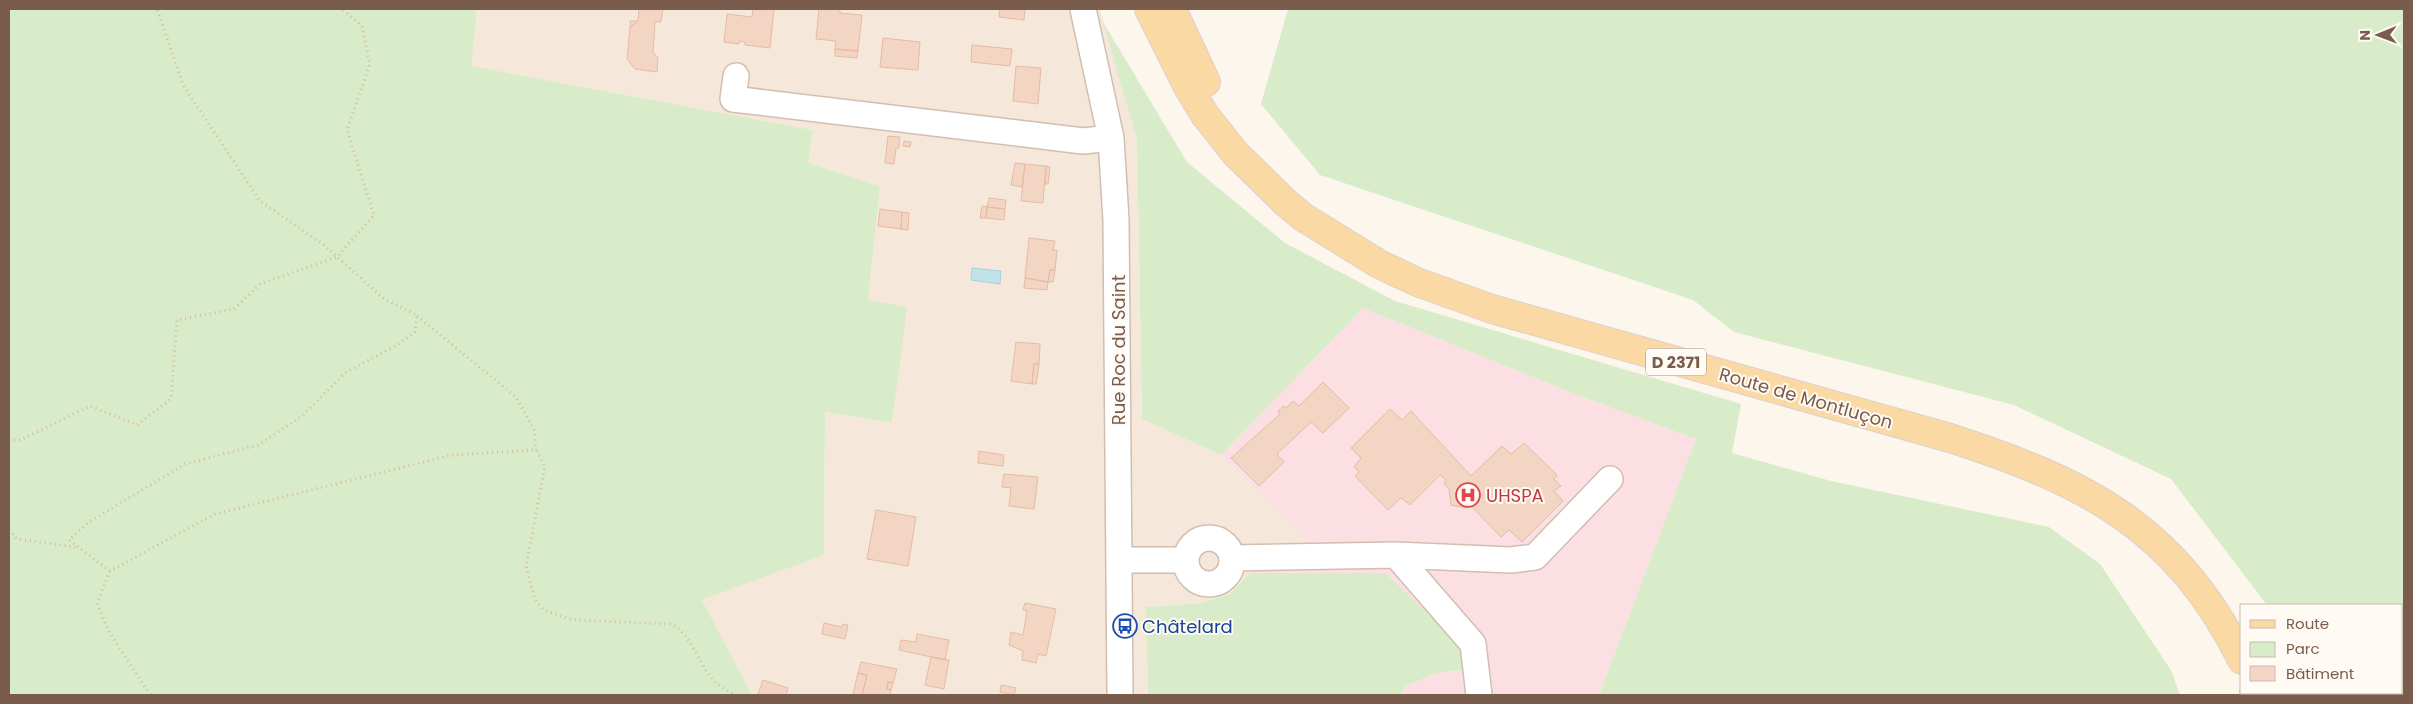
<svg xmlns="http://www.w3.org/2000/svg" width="2413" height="704" viewBox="0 0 2413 704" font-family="Poppins,sans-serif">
<rect width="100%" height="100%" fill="#fdf6ec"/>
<!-- residential -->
<path fill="#f5e8da" d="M477,9h623l37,131 5,279 79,36 83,81v37h-54l-20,21 -29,9 -55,4 2,88h-396l-50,-95 122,-45 1,-143 67,11 14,-116 -38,-7 12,-114 -72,-23 5,-33 -343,-64z"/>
<!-- medical -->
<path fill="#fbdfe3" d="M1363,308l209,85 124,46 -97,256h-198l4,-9 32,-13 29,-3 -81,-97h-81v-37l-83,-81z"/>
<!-- green -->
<path fill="#d8ecc9" d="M9,9h468l-6,57 342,64 -5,33 72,23 -12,114 39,7 -15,116 -67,-11 -1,143 -122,45 50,95h-743z
M1288,9h1116v686h-110l-1,-2h109v-88h-135l-96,-126 -157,-74 -280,-73 -41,-32 -373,-125 -59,-71z
M1103,22l84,140 98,81 110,58 346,103 -9,49 99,28 218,46 51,37 71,106 9,25h-581l97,-256 -124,-46 -209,-85 -142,147 -79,-36 -5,-279z
M1250,573h135l75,71 6,26 -29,3 -32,13 -4,9h-253l-2,-88 55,-4 29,-9z"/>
<!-- water -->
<path fill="#bfe3e8" stroke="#a5d3da" d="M972,268l29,3 -1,13 -29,-4z"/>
<!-- building -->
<path fill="#f3d5c3" stroke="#e6bba3" d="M639,9h24l-2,13h-6l-2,30 5,6 -1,14 -22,-3 -8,-10 3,-31 8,-7z
M753,9h21l-4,39 -25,-3v-3l-6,-1v3l-15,-2 3,-28 25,3z
M819,9h21v4l22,2 -4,36 -23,-2 1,-8 -20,-2z
M1000,9h25l-1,11 -25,-3z
M630,21h8l-8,7z
M883,38l37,4 -2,28 -38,-3z
M972,45l40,4 -2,17 -39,-4z
M835,49l23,2 -1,7 -22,-2z
M1016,66l25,2 -3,36 -25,-3z
M888,136l12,1 -1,11h-3l-2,16 -9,-1z
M904,141l7,1 -1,5 -7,-1z
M1015,163l10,1 -3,23 -11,-2z
M1025,164l21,2 -3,37 -22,-2z
M1046,166l4,1 -2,17h-3z
M989,198l17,2 -1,9 -18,-2z
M982,206l5,1 -1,11h-6z
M987,207l18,2 -1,11 -18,-2z
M880,209l22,3 -1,17 -23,-3z
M902,212l7,1 -1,17 -7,-1z
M1029,238l26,3 -2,9h4l-2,20h-5l-2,12 -23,-4z
M1050,270h5l-2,12h-5z
M1025,278l23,4 -1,8 -23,-2z
M1016,342l24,2 -1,20h-5l-2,20 -21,-3z
M1034,364h5l-3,20h-4z
M1323,382l26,26 -26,25 -12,-11 -34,32 7,8 -25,24 -28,-28 49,-44 -2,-3 5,-5 3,2 7,-7 6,5z
M1390,409l12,11 9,-9 60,65 31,-30 9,8 13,-11 33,32 -3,4 7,7 -7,5 9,10 -41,41 -13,-12 -8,7 -31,-32 -4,3 -15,-3 -2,-16 -5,-6 2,-3 -6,-5 -30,30 -9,-7 -13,12 -33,-34 4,-4 -5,-5 7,-9 -10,-10z
M979,451l25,4 -1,11 -25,-3z
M1004,474l34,3 -4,32 -25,-3 2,-18 -9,-1z
M876,510l40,7 -8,49 -41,-7z
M1025,603l31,6 -10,47 -8,-2 -2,9 -14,-3 1,-9 -14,-6 2,-13 12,3 4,-24 -4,-1z
M824,623l18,4 1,-3 5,1 -3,14 -23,-5z
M917,634l32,6 -4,20 -46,-10 2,-10 15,2z
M931,657l18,3 -5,29 -19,-4z
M861,662l36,7 -4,14 -5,-1 -1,7 4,1 -1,5h-28l5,-20 -9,-2z
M858,673l9,2 -5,20 -9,-1z
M763,680l25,8 -2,7 -28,-1z
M888,682l5,1 -2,7 -4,-1z
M1001,685l15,3 -2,7 -14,-3z"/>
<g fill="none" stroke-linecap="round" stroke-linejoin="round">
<!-- minor casing -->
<g stroke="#d1beb0" stroke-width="28">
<path id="minor" d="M1083,9l28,129 5,82 4,475
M736,76l-3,23 350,42 28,-3
M1186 561a23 23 0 1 1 46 0a23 23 0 1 1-46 0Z
M1396,555l115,5 24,-3 75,-78
M1232,558l164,-3 77,89 6,51
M1119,560h66"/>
</g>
<!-- major casing -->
<g stroke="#dad1cd" stroke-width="30">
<path id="major" d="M1149,9l39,78 17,28 30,38 50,49 18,15 76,47 38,18 75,27 458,129c136,44 226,89 292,222
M1172,9l34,73
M2254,693v2"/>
</g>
<!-- path -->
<path stroke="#d9b8a5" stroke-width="3" stroke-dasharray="1 4" stroke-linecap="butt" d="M417,316l99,81 18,33 2,20
M9,440h12l69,-34 47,19 34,-26 6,-79 57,-11 26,-25 77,-27 37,-42 -27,-85 23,-66 -8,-38 -20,-17
M9,530l8,9 60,8
M110,571l-41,-31 20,-18 96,-58 73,-19 44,-29 43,-43 52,-28 18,-13 2,-17 -33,-16 -60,-54 -64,-44 -77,-116 -26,-76
M150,695l-42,-65 -11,-27 13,-32 105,-57 237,-59 84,-5 9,16 -19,100 9,34 9,10 29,10 99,4c30,19 25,57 65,71"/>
<!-- minor -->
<use href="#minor" stroke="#fff" stroke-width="25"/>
<!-- major -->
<use href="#major" stroke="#fbd9a5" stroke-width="28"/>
</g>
<!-- icons -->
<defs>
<g id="hospital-ring" transform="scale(1.25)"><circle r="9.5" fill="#fffaf3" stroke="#e0444e" stroke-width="1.5"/><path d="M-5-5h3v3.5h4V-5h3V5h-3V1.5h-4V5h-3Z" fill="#e0444e"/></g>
<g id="bus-ring" transform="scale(1.25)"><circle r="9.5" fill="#fffaf3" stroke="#1a4fb4" stroke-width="1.5"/><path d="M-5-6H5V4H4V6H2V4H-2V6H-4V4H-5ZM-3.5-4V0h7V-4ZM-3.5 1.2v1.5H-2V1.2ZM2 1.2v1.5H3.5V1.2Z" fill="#1a4fb4"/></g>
</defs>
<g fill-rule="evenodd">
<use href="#hospital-ring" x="1468" y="495"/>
<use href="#bus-ring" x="1125" y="626"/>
</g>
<g text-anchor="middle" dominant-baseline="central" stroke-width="4" stroke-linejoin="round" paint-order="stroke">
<!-- shield labels -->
<rect fill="#fffaf3" stroke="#a28b7f" stroke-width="1" x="1646" y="348.5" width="60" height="27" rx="4"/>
<g font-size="16" font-weight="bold" fill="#7a5c4d">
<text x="1676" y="362">D 2371</text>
</g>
<!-- street labels -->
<g font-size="18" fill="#7a5c4d" stroke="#fffaf3">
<text transform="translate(1118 350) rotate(-90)">Rue Roc du Saint</text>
<text transform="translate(1806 398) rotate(16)">Route de Montluçon</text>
</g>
<!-- health labels -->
<g font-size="18" fill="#be3a42" stroke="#fffaf3" text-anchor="start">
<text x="1486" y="495">UHSPA</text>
</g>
<!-- transit labels -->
<g font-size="18" fill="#164399" stroke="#fffaf3" text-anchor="start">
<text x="1142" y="626">Châtelard</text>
</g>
</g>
<!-- border -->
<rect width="2413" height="704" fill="none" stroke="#7a5c4d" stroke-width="20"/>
<!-- legend -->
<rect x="2240" y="604" width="162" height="90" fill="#fffaf3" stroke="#cabbb1"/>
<rect x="2250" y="620" width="25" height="8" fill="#fbd9a5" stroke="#cabbb1"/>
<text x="2286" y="629" font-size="15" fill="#7a5c4d">Route</text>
<rect x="2250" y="642" width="25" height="15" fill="#d8ecc9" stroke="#cabbb1"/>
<text x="2286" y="654" font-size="15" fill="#7a5c4d">Parc</text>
<rect x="2250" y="666" width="25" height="15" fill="#f3d5c3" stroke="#cabbb1"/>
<text x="2286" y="679" font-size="15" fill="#7a5c4d">Bâtiment</text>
<!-- north arrow -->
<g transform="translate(2378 35) rotate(269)" stroke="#fffaf3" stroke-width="4" paint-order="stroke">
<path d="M0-4L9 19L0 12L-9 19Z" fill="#7a5c4d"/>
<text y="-8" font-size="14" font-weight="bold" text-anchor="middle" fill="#7a5c4d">N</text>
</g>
</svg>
